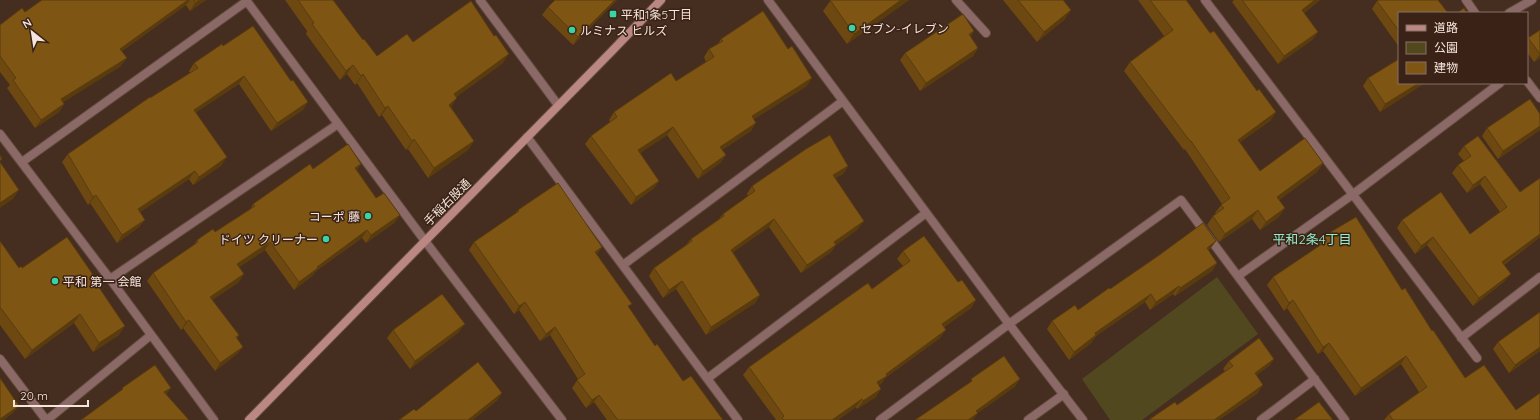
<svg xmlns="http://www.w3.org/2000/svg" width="1540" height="420" viewBox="0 0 1540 420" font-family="Quicksand,'Noto Sans JP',sans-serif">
<rect width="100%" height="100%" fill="#452d20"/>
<!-- green -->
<path fill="#52481f" d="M1217,277l41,57 -116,86h-32l-28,-41z"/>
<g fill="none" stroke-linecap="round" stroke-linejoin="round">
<!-- lane casing -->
<g stroke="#614a3e" stroke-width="10">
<path id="lane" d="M956,0l30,33"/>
</g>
<!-- street casing -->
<g stroke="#614a3e" stroke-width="10">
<path id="street" d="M246,0l179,241 137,179
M480,0l78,105
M768,0l241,324 74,96
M1205,0l272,358
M1466,0l9,13
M1509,13l23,-13
M1527,81l13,17
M0,134l110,145 104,141
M527,137l211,283
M22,162l225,-161
M623,265l220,-164
M1238,276l114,-81 148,-112
M110,279l228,-155
M1461,338l79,-61
M0,359l46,61
M708,378l218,-165
M47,420l104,-85
M880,420l129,-96 172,-124 164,220
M1028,420l36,-26
M1261,420l54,-41"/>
</g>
<!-- secondary casing -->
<g stroke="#614a3e" stroke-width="10">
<path id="secondary" d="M249,420l362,-368 50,-52"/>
</g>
<!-- lane -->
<use href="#lane" stroke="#8a6966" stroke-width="8"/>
<!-- street -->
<use href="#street" stroke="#8a6966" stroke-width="8"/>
<!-- secondary -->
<use href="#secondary" stroke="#bb8782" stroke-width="8"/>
</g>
<!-- wall -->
<path fill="#6d4911" d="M42,0h164l-16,11 -4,-6 -64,46 -1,15 -58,36 1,2 -5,8 -24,16 -28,-40 3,-3 -10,-13v-47l25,-13z
M285,0h48l30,40 14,16 36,-14 90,21 -47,34 -5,10 23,34 -6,9 -40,28 -20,-29 -2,1 -24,-35 -3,2 -22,-34 -2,2 -8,-11 -7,6 -34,-46 1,-3z
M617,0l-44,45 -31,-30 6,-8z
M831,0h78l-62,44 -24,-33z
M1003,0h60l8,10 -7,10 -27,22z
M1138,0h48l24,33 47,58 19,21 -6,9 -30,21 20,29 63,-8 -6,9 -38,28v17l-19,13 -8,-11 -33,23 -12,-17 6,-9 3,-2 -1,-1 7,-9 -37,-55 -1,1 -60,-79 6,-9 34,-26z
M1234,0h86l-16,13 14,19 -6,8 -34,24 -46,-62z
M1377,1l22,12v34l-27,-38z
M1540,30v28l-6,4 -7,-10v-12l1,-2z
M974,31l-4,5 8,12 -5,8 -53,35 -20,-31 5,-7z
M721,39l86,47 -53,33 -3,12 -29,19 4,5 -6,8 -22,16 -31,-44 -27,18 19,28 -6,8 -22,16 -46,-61 6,-8 19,-14 -1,-2 5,-8 62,-31 30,-19 -2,-5 5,-8 9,-5z
M223,46l80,64 -32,21 -32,-47 -43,28 26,53 -29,20 -4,-6 -49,33 5,8 -6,7 -22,16 -27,-40 -2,2 -26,-43 6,-8 82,-56 40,-25 -1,-2 5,-8z
M1368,78l31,5h25l-2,2 -42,27 -17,-26z
M1540,114v16l-42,29 -16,-23 5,-8z
M1464,146l56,46 20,-14v59l-36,28 1,16 -32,25 -46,-61 -12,9 -18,-26 5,-8 68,14 30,-22 -20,-28 -13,9 -15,-20 6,-8 6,-4 -6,-7z
M848,166l-5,8 -8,4 23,51 -22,16 -5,7 -30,21 -32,-46 -36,25 27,43 -5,8 -49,32 -30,-46 -13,9 -14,-22 5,-8 32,-23 5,-6 28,-20 4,-5 25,-18 -1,-2 5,-8z
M313,169l44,1 19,28 24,17 -6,8 -28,20 -4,-5 -46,33 -4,5 -18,14 -29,-40 -26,17v15l-27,18 27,35 -2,3 6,9 -6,7 -22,17 -32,-43 -2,2 -34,-49 6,-8 41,-28 3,-5 18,-8 35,-22 3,-6z
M518,210l84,37 -5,7 32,54 26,38 28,35 40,39h-116l-13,-18 -8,6 -14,-20 6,-9 -28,-44 -10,6 -21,-31 -5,4 -45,-64 5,-8 41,-28z
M1322,237l80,53 30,41 33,47 51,32 24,10h-156l5,-6 30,-22 -18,-28 -46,32 -32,-45 -5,3 -31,-46 -3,3 -17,-26 6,-8 45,-30 -1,-2z
M0,241l19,27h3l74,11 -1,2 24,54 -26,17 -19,-29 -49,36 -25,-34z
M1216,241l-6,8 -2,1 9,13 -5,8 -37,25 -2,-2 -23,16 -5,-8 -49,34 -5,7 -22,17 -22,-31 5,-8 26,-11 32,-21z
M903,251l55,31 18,18 -5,8 -27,19 -4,11 -55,40 -4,6 -2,1 -3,12 -19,12 -1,-2 -18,13h-62l-33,-45 6,-8 123,-78 31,-23 -6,-7z
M1540,312v39l-31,22 -16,-24 5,-7z
M393,330l66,2 -49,37 -23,-31z
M1274,359l-5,7 -13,9 2,18 -39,27h-70l1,-1 27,-14 48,-34 -2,-2 6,-8z"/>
<!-- shaded-wall -->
<path fill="#593c0e" d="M188,0h2l-4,5 -72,52 6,-8z
M200,0h6l-16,11 5,-8z
M615,0h2l-44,45 5,-8z
M901,0h8l-62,44 7,-10z
M1315,0h5l-23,18 5,-8z
M1071,10l-7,10 -27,22 7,-10z
M1318,32l-6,8 -34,24 6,-8z
M978,48l-5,8 -53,35 6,-8z
M509,54l-6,9 -55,40 6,-9z
M1540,54v4l-6,4z
M127,58l-6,8 -65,41 5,-8z
M353,65l-6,9 -7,6 6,-9z
M363,74l-6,9 -2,2 6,-9z
M244,76l-5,8 -51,34 6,-8z
M812,78l-5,8 -61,38 6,-8z
M1419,83h5l-2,2 -42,27 5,-8z
M457,98l-6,9 -9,7 7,-9z
M308,102l-5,8 -32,21 6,-8z
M64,104l-5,8 -24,16 6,-8z
M388,106l-6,9 -3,2 6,-9z
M1276,112l-6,9 -38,27 6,-8z
M756,123l-5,8 -37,24 6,-8z
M1540,126v4l-42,29 5,-8z
M673,127l-6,8 -34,23 5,-8z
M414,139l-6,10 -2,1 6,-9z
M474,141l-6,9 -40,28 6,-10z
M726,155l-6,8 -22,16 5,-8z
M227,157l-5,8 -29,20 6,-8z
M1323,163l-6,9 -46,34 6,-9z
M361,164l-5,8 -1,-4z
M848,166l-5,8 -16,9 6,-8z
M195,171l-6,8 -57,38 6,-8z
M1485,176l-5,8 -13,9 6,-8z
M659,181l-6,8 -22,16 5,-8z
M19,190l-6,9 -13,9v-5z
M96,195l-6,8 -2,2 5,-8z
M1285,208l-6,9 -19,13 6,-8z
M1258,210l-6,9 -33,23 6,-8z
M400,215l-6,8 -28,20 5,-8z
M774,219l-5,8 -44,31 6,-8z
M145,220l-6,7 -22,16 5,-8z
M864,221l-6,8 -22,16 -5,7 -30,21 6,-8 27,-23z
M367,230l-5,8 -46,33 -4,5 -18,14 5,-8 18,-15z
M1540,234v3l-44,33 6,-8z
M1433,237l-6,8 -12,9 6,-8z
M1216,241l-6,8 -9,7 6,-8z
M270,242l-5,8 -33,22 5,-8z
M602,247l-6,8 -1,-3z
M1217,263l-5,8 -37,25 5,-8z
M244,274l-5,8 -34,23 5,-8z
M1511,274l-6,7 -32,25 6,-8z
M682,281l-6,8 -13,9 6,-8z
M1179,286l-6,8 -23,16 6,-8z
M1151,294l-6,8 -49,34 -5,7 -22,17 5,-8 21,-19z
M760,295l-5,8 -49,32 5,-8z
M976,300l-5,8 -35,24 6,-8z
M1293,300l-6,8 -3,3 5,-8z
M525,302l-6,8 -5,4 5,-8z
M80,314l-6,9 -49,36 7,-9z
M189,320l-6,8 -2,2 5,-8z
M465,324l-6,8 -49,37 5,-8z
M125,326l-6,9 -26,17 6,-9z
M555,327l-5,8 -10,6 6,-7z
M946,330l-6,8 -55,40 -4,6 -9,6 5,-8 9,-8z
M1329,343l-6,8 -5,3 5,-7z
M243,347l-6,7 -22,17 5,-8z
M1540,347v4l-31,22 6,-8z
M1406,356l-5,8 -46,32 6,-8z
M1274,359l-5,7 -20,15 6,-8z
M1020,379l-5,8 -37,26 -5,7h-5l8,-9z
M1263,385l-5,8 -39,27h-5z
M171,388l-7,10v-6z
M881,389l-5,8 -19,12 6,-8z
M502,393l-5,8 -24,19h-5z
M599,395l-5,7 -8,6 6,-8z
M862,399l-6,8 -18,13h-6z
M19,406l-6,7 -9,7h-4v-1z"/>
<!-- building -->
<path fill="#7f5514" stroke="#593c0e" d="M42,0h146l-68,49 7,9 -66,41 3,5 -23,16 -28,-40 3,-2 -16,-22v-31l22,-17 3,4z
M194,0h6l-5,3z
M298,0h35l30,40 1,-1 13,17 30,-22 6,8 58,-41 23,35 2,-1 13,19 -55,40 3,4 -8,7 25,36 -40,27 -20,-29 -2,2 -24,-35 -3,2 -22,-34 -2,2 -8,-11 -7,6 -34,-47 2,-1z
M555,0h60l-37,37 -30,-30z
M830,0h71l-47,34z
M1018,0h45l8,10 -27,22z
M1150,0h36l24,33 4,-2 43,60 2,-2 17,23 -38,28 22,31 45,-33 18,25 -46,34 8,11 -19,14 -8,-12 -33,24 -12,-18 11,-8 -3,-3 9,-7 -39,-57h-1l-60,-79 43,-32z
M1242,0h73l-13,10 16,22 -34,24z
M1379,0h59l10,13h-49v18l-22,-30z
M1464,8l3,5h-10z
M763,11l25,38 4,-3 20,32 -60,38 4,7 -36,24 6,8 -23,16 -30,-44 -35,23 21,31 -23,16 -45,-61 26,-19 -3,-5 57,-39 5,8 38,-24 -5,-8 14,-8 -2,-2z
M963,14l11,17 -5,3 9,14 -52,35 -21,-30z
M253,26l38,55 2,-1 15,22 -31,21 -33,-47 -50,34 33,47 -28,20 -4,-6 -57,38 7,11 -23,15 -26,-40 -3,2 -25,-43 82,-57v1l48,-30 -4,-5 28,-19 1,2z
M1540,30v24l-12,-16z
M1399,59v24h20l-34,21 -17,-26z
M1530,99l10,15v12l-37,25 -16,-23z
M830,135l18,31 -15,9 31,46 -30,21 2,3 -29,20 -33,-46 -43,31 29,45 -49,32 -29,-46 -13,9 -15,-22 38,-27 -1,-2 33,-23 -1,-2 32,-23 -3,-5 54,-37z
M1478,136l42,56 20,-14v56l-38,28 9,12 -32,24 -46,-61 -12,9 -19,-26 39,-28 29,42 37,-27 -22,-31 -12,9 -15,-20 13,-9 -7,-10z
M348,144l13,20 -6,4 21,30 8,-5 16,22 -29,20 -4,-5 -50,37 1,1 -19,14 -29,-40 -33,22 7,10 -34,23 29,38 -3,2 7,10 -23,16 -31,-43 -3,2 -33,-49 45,-31 -1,-2 16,-11 2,3 40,-26 -2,-2 57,-40 3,5z
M0,155l2,4 -2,2z
M0,162l19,28 -19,13z
M558,183l44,64 -7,5 37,52 -4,2 27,40 2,-2 26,37 8,-5 32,44h-105l-19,-25 -7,5 -15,-20 8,-6 -30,-47 -9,7 -21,-32 -6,4 -45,-64 45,-31 -1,-1z
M1356,217l46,73 3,-2 27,43 1,-1 32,48 19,-13 32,45 24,-17v27h-147l-4,-6 38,-27 -21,-31 -45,32 -32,-45 -6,4 -30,-47 -4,3 -16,-26 52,-35 -3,-5z
M1203,223l13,18 -9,7 10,15 -37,25 -1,-2 -23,16 -5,-8 -56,39 1,2 -22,17 -22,-31 23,-16 3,5 31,-22 1,1 48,-33z
M924,236l34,46 4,-2 14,20 -34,24 4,6 -60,44 1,2 -10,6 4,7 -18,12 -1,-2 -30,21h-48l-2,-2 2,-2 -35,-49 119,-84 4,6 38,-28 -7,-10z
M67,237l29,42 -2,1 31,46 -26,17 -19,-29 -48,36 -32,-43v-66l19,27 2,-2 1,2z
M442,294l23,30 -50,37 -22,-31z
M1540,312v35l-25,18 -17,-23z
M1259,338l15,21 -19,14 8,12 -49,35h-64v-1l25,-17 2,3 56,-39 -4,-5z
M1004,356l16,23 -44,32 2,2 -10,7h-53l57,-39 -1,-2z
M478,362l24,31 -34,27h-69l15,-11 2,2z
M155,365l16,23 -7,4 25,28h-108l42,-31 -1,-1z
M0,378l19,28 -19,13z
M1319,402l14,18h-39z"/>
<!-- markers -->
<g fill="#39d4a5" stroke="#3a2316" stroke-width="1.5">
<rect x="609" y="10" width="8" height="8" rx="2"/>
<circle cx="852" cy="28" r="4"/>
<circle cx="572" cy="30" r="4"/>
<circle cx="368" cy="216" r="4"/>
<circle cx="326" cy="239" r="4"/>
<circle cx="55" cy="281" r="4"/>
</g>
<g text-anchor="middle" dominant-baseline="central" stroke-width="3" stroke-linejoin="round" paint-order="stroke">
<!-- poi labels -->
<g font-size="12" fill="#f6e5dd" stroke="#3a2316" text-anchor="start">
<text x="621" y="14">平和1条5丁目</text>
<text x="860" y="28">セブン-イレブン</text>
<text x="580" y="30">ルミナス ヒルズ</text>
<text x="360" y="216" text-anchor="end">コーポ 藤</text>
<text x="318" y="239" text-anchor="end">ドイツ クリーナー</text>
<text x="63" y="281">平和 第一 会館</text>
</g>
<!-- street labels -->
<g font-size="12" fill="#f6e5dd" stroke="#3a2316">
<text transform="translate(447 202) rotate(-45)">手稲右股通</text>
</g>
<!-- neighbourhood labels -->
<g font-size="13" fill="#92edca" stroke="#3a2316">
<text x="1312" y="239">平和2条4丁目</text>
</g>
</g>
<!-- legend -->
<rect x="1398" y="12" width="130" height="72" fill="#3a2316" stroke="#857166"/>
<rect x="1406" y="25" width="20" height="6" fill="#bb8782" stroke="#857166"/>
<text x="1434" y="32" font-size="12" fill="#f6e5dd">道路</text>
<rect x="1406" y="42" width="20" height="12" fill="#52481f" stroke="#857166"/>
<text x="1434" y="52" font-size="12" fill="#f6e5dd">公園</text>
<rect x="1406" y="62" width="20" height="12" fill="#7f5514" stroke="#857166"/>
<text x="1434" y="72" font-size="12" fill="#f6e5dd">建物</text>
<!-- north arrow -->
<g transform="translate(32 32) rotate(330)" stroke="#3a2316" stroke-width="3" paint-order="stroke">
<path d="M0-3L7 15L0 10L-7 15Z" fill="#f6e5dd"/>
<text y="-6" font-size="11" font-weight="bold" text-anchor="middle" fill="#f6e5dd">N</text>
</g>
<!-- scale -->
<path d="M14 400v6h74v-6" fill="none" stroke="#f6e5dd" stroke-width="2"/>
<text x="20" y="400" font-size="12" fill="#f6e5dd" stroke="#3a2316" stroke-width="3" paint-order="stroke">20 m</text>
</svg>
